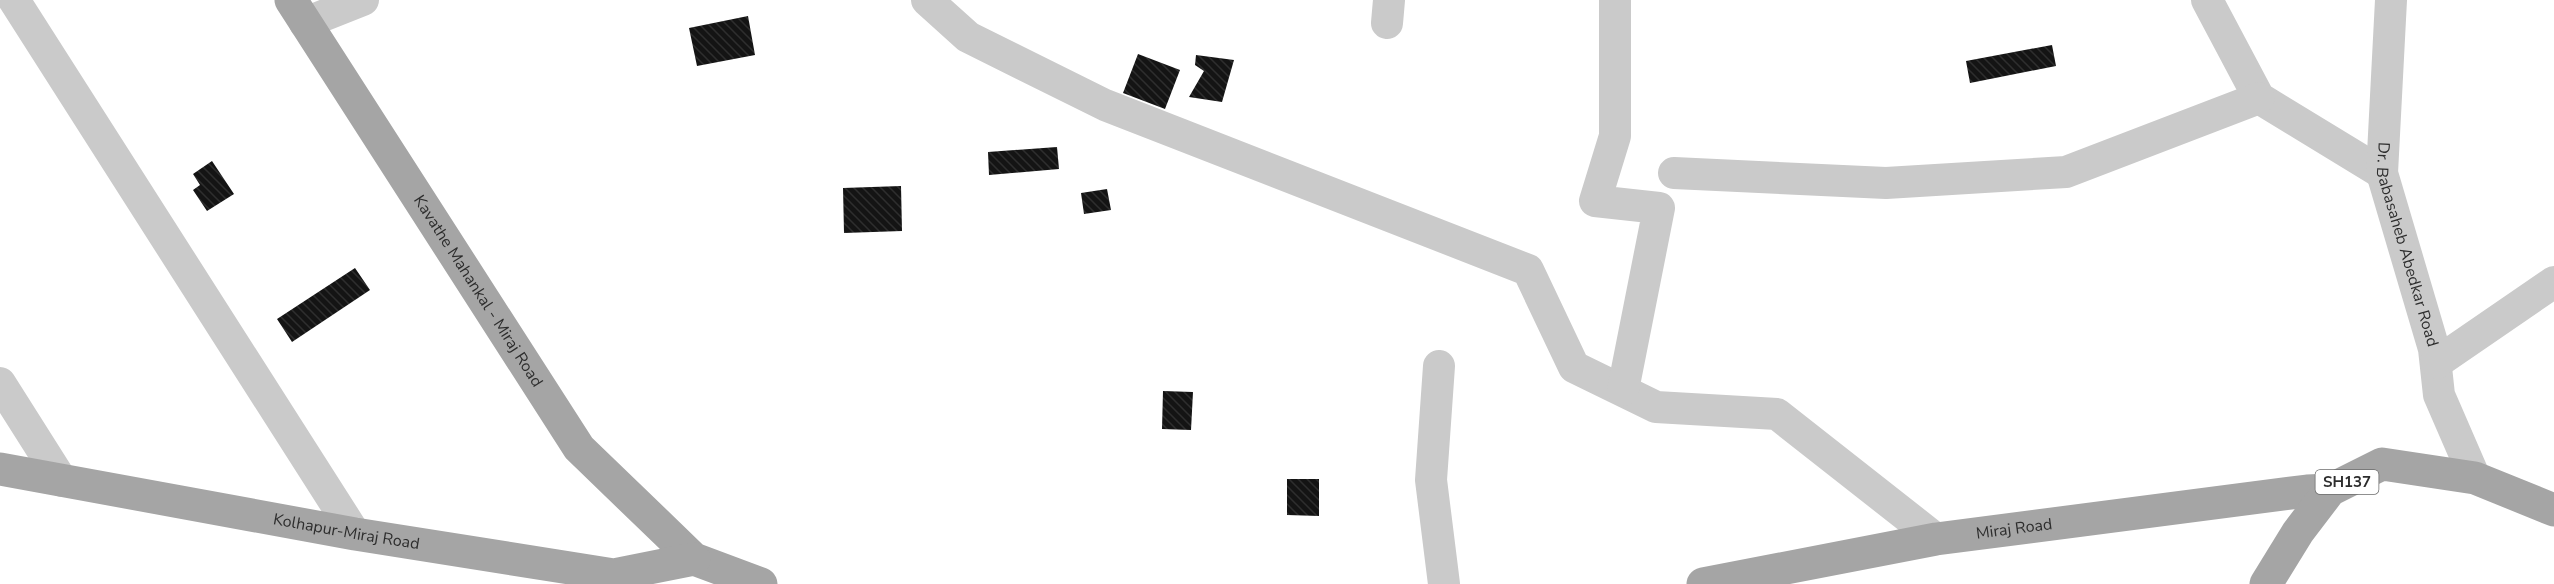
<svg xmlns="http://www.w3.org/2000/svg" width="2554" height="584" viewBox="0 0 2554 584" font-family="'Nunito Sans',sans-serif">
<defs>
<pattern id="building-back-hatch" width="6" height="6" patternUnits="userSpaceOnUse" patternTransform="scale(1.5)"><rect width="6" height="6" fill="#141414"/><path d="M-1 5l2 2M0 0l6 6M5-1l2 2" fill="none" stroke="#2e2e2e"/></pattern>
</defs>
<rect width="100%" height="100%" fill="#fff"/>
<!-- building -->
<path fill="url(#building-back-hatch)" d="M748,16l7,39 -58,11 -8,-38z
M2052,45l4,21 -86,17 -4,-22z
M1138,54l42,16 -15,39 -42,-16z
M1196,55l38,5 -12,42 -33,-5 15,-26 -9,-6z
M1057,147l2,22 -70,6 -1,-23z
M212,161l22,33 -27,17 -14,-21 7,-5 -7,-11z
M901,186l1,45 -58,2 -1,-45z
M1107,189l4,21 -27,4 -3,-21z
M355,268l15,22 -78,52 -15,-23z
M1163,391l30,1 -2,38 -29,-1z
M1287,479h32v37l-32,-1z"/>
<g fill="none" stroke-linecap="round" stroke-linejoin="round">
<!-- street -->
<g stroke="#cacaca" stroke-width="32">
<path d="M14,0l341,534"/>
<path d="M927,0l41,37 137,68 423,165 46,97 82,40 121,7 159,125"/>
<path d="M1615,0v136l-20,65 64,7 -36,182"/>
<path d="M2207,0l52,98 123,75"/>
<path id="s1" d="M2391,0l-9,173 52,176 5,46 36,83"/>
<path d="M305,23l58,-23"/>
<path d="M1387,23l2,-23"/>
<path d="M1674,173l212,10 180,-11 193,-74"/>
<path d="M2436,363l118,-81"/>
<path d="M1439,366l-8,114 13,104"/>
<path d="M0,383l62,98"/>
</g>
<!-- primary -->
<g stroke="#a5a5a5" stroke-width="33">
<path id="s2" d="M291,0l288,448 115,111 67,25"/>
<path id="s3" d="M0,469l355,65 259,41 80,-16"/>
<path id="s4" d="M1703,584l233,-45 371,-48 23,-1"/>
<path d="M2266,584l32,-52 32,-42 52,-26 93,14 79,32"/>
</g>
</g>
<g text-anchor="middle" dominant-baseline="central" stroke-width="6" stroke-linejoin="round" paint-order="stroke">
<!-- shield labels -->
<rect fill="#fff" stroke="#6c6c6c" stroke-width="1.5" x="2315.5" y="470" width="63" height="24" rx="4.5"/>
<g font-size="15" font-weight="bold" fill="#2d2d2d">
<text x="2347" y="482">SH137</text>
</g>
<!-- street labels -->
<g font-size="16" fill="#2d2d2d" stroke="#fff">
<text stroke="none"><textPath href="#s1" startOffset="248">Dr. Babasaheb Abedkar Road</textPath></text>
<text stroke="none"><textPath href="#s2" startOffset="346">Kavathe Mahankal - Miraj Road</textPath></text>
<text stroke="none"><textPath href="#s4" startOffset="316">Miraj Road</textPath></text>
<text stroke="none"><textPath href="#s3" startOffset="352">Kolhapur-Miraj Road</textPath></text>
</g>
</g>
</svg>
